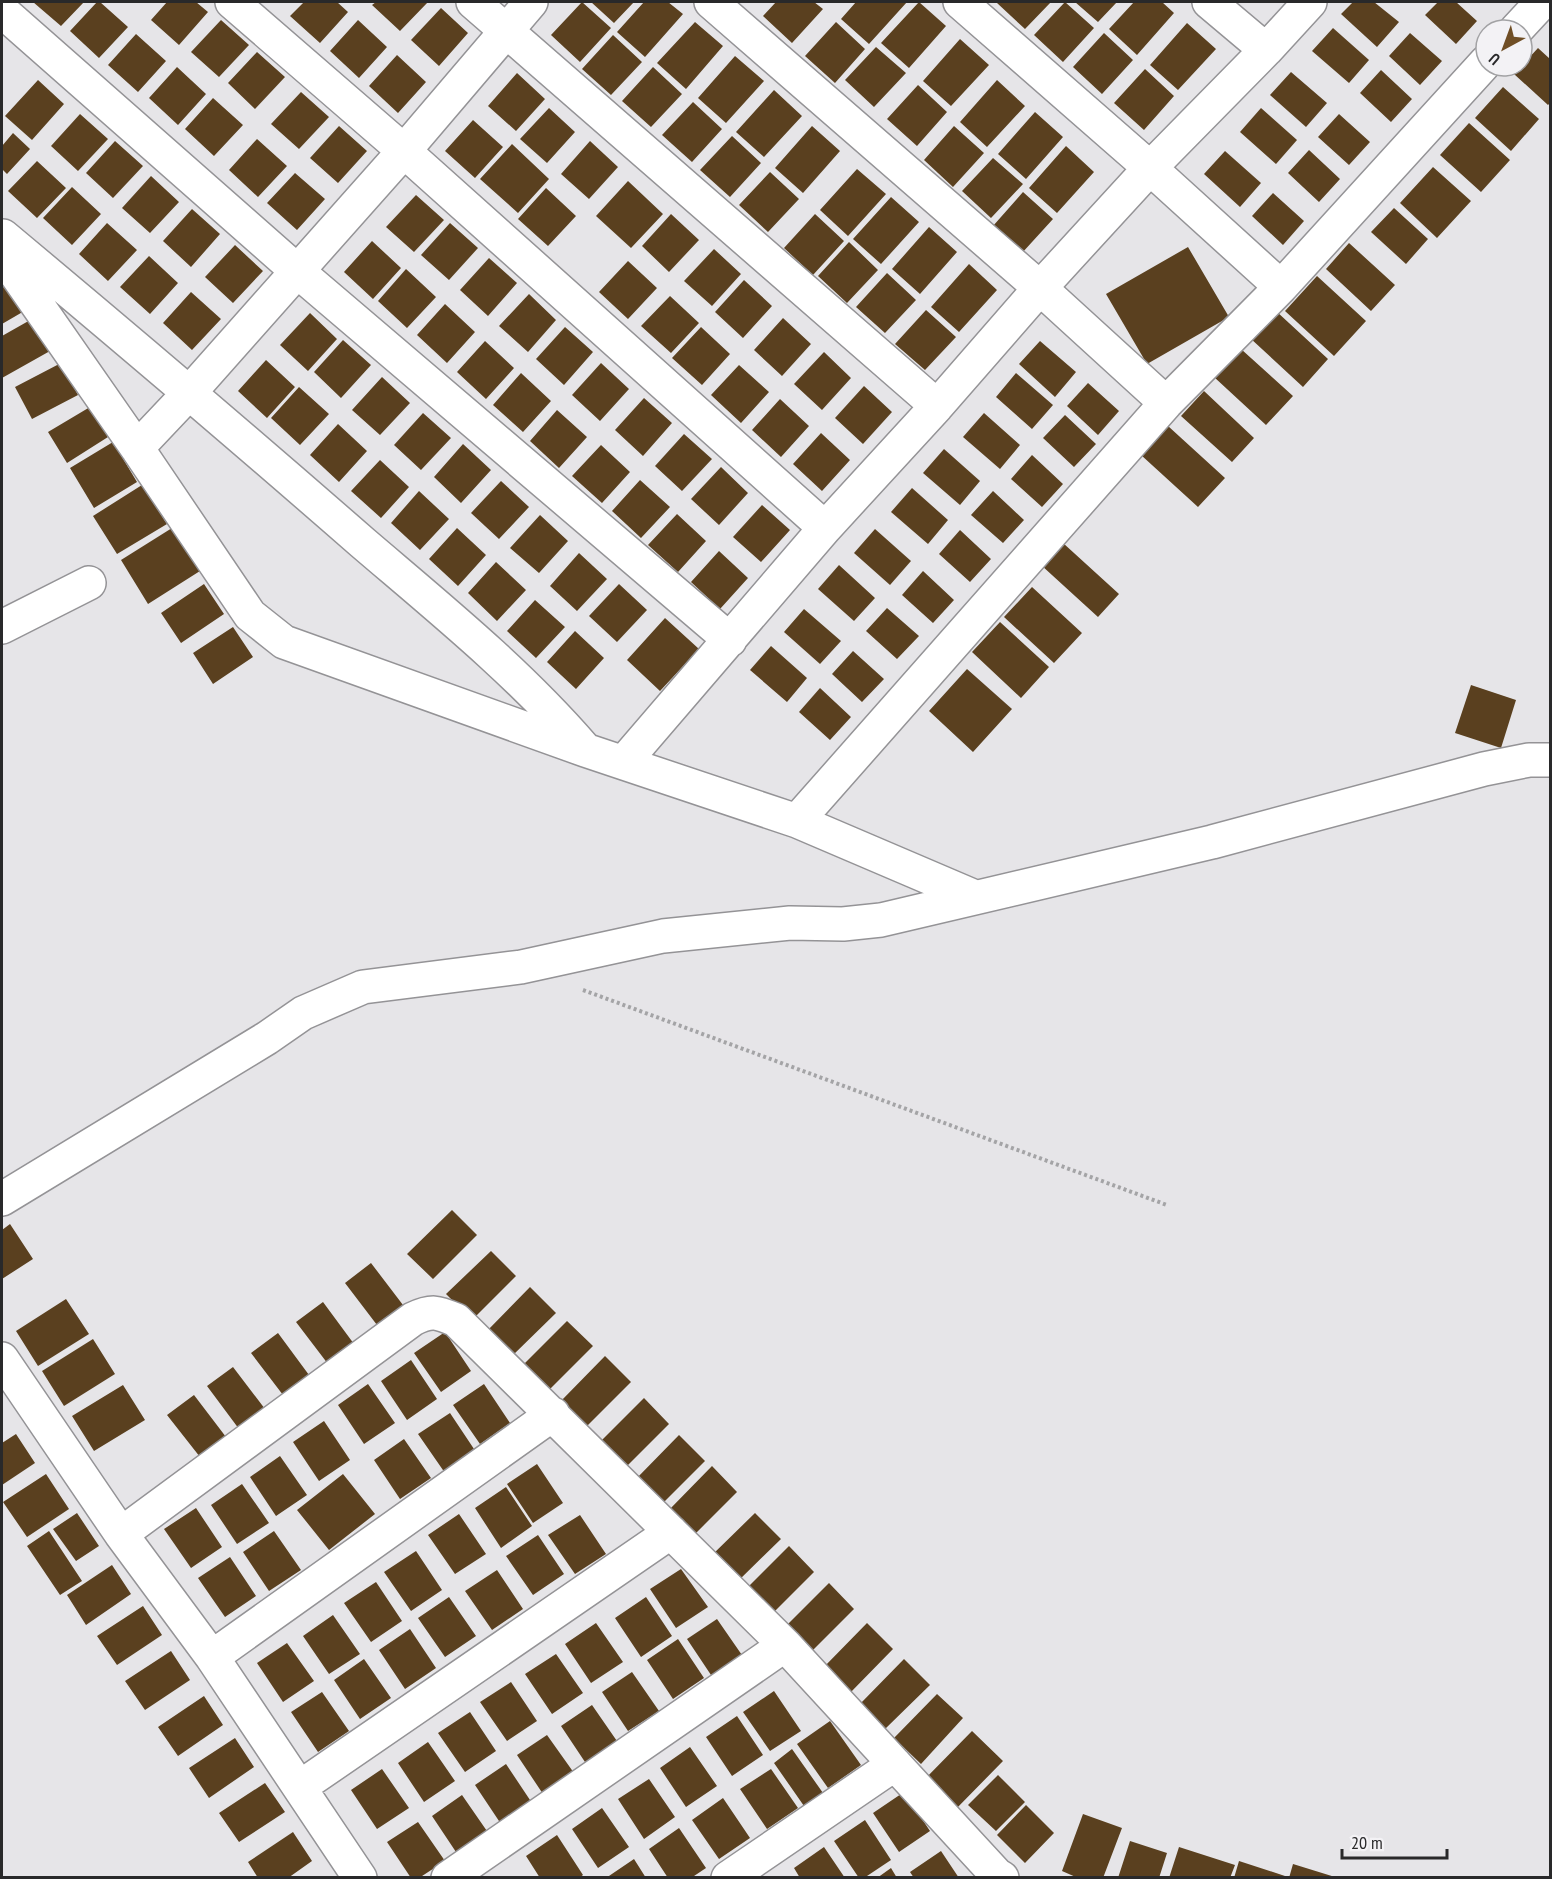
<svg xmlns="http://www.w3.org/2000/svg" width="1552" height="1879" viewBox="0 0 1552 1879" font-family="'PT Sans Narrow',sans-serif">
<rect width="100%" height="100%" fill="#e6e5e8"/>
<!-- building -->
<path fill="#5a401f" d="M33,2h51l-23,24z
M97,2h3l28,25 -29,31 -29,-27z
M167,2h29l12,10 -29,33 -28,-25z
M304,2h33l11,10 -28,31 -30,-27z
M376,2h52l-28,29 -28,-26z
M582,2l29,26 -31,34 -29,-27z
M591,2h43l-20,21z
M644,2h24l15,12 -38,43 -28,-25z
M776,2h38l9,7 -31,34 -29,-27z
M856,2h51l-38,42 -28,-25z
M919,2l27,24 -37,42 -28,-25z
M998,2h53l-26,27 -28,-26z
M1065,2l29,26 -31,34 -29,-27z
M1075,2h42l-19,20z
M1134,2h28l12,11 -37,42 -28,-26z
M1353,2h21l25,20 -22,25 -36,-33z
M1438,2h18l21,19 -21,23 -31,-29z
M441,8l27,25 -29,33 -28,-26z
M221,20l28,25 -30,32 -28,-25z
M358,20l29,27 -28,31 -29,-27z
M695,22l28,24 -37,43 -29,-26z
M836,22l29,27 -30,34 -30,-27z
M1187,23l29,26 -38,41 -28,-25z
M1333,28l36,32 -20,23 -37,-32z
M1104,33l29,27 -31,34 -29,-27z
M1410,33l32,28 -22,24 -31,-29z
M136,34l30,27 -28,31 -30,-27z
M613,35l29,27 -31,33 -29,-26z
M960,39l29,26 -38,41 -28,-25z
M876,47l30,26 -32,34 -29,-27z
M1538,48l12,11v44l-2,2 -34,-31z
M257,52l28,25 -30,32 -27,-26z
M397,55l29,27 -28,31 -29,-27z
M735,56l29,25 -38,42 -28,-25z
M177,67l29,27 -28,31 -29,-27z
M653,67l29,27 -31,33 -29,-26z
M1145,69l29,27 -30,34 -30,-27z
M1381,70l31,29 -21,23 -31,-29z
M1291,72l36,31 -21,24 -36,-32z
M517,73l28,26 -29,32 -28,-25z
M38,80l26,24 -32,36 -27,-24z
M997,80l28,26 -38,41 -27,-25z
M918,85l29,27 -30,34 -30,-27z
M1503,87l36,32 -28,32 -36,-33z
M774,90l28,26 -38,41 -28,-25z
M301,92l28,25 -30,32 -28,-25z
M213,98l30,27 -29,31 -29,-27z
M693,102l29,27 -30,33 -30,-27z
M549,108l26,24 -28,31 -27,-24z
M1261,108l36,32 -21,24 -36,-32z
M1035,112l28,25 -37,42 -28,-25z
M80,114l28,25 -30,32 -27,-25z
M1339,114l31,28 -21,23 -31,-28z
M473,120l30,27 -28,31 -30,-27z
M1469,123l41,37 -29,32 -41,-37z
M339,126l28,25 -29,32 -28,-25z
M812,126l28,25 -37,42 -28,-25z
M954,126l30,27 -31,34 -29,-27z
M13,133l17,16 -23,25 -5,-5v-23z
M732,136l29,27 -31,34 -30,-27z
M257,139l30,27 -29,31 -29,-27z
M115,141l28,25 -30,32 -27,-25z
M590,141l28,26 -29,32 -28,-25z
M512,144l37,35 -31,34 -38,-34z
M1066,146l28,26 -37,41 -28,-25z
M1309,150l31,29 -21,23 -31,-29z
M1225,151l36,32 -21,24 -36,-33z
M993,158l30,26 -32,34 -29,-27z
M37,161l29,27 -29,30 -29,-27z
M1433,167l38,34 -34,37 -37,-35z
M857,169l29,25 -38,42 -28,-26z
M770,172l29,27 -31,33 -29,-27z
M295,173l30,26 -28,31 -30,-27z
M151,176l28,26 -29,31 -28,-25z
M628,181l35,33 -32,34 -35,-32z
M72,187l29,27 -29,31 -29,-27z
M546,188l30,28 -28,30 -30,-27z
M1023,192l30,27 -31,34 -29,-27z
M1273,193l31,28 -21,24 -31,-29z
M416,195l28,25 -30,32 -28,-25z
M891,197l28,25 -38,42 -28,-25z
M1394,208l34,31 -22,25 -35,-32z
M192,209l28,25 -29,33 -28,-26z
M671,214l28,26 -30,32 -27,-26z
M815,214l29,27 -31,34 -29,-27z
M107,223l30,27 -29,31 -29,-27z
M450,223l28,25 -29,32 -28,-25z
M929,227l28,25 -37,42 -28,-25z
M372,241l29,27 -28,31 -29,-27z
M849,242l29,28 -31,33 -29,-27z
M1349,243l46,42 -24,26 -45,-42z
M235,245l28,26 -30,32 -28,-26z
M1188,247l41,70 -82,47 -41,-70z
M714,249l27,25 -29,32 -28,-25z
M149,256l29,27 -28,31 -30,-27z
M489,258l28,25 -29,33 -28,-26z
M628,261l29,27 -29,31 -29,-27z
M969,264l28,26 -38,42 -28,-25z
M406,269l30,28 -29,31 -29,-27z
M2,273l24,37 -24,14z
M887,273l29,27 -31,33 -29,-26z
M1317,276l49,45 -32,35 -49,-45z
M744,280l28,26 -29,32 -28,-26z
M191,292l30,27 -29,31 -29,-27z
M529,294l27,26 -28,32 -29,-26z
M670,296l29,27 -28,30 -30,-27z
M445,304l30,28 -28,31 -30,-28z
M926,310l30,27 -31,33 -30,-26z
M1276,311l52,48 -25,28 -53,-49z
M310,313l27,26 -29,32 -28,-26z
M783,318l28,26 -29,32 -28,-26z
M32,319l18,32 -48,27v-42z
M565,327l28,25 -29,33 -28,-26z
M701,327l29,27 -28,31 -30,-27z
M343,340l28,25 -30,33 -27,-26z
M485,341l29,27 -28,31 -29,-27z
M1040,341l36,31 -21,25 -36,-33z
M1241,349l52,47 -27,29 -52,-48z
M824,352l27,26 -29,32 -28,-26z
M266,360l29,27 -28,31 -29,-27z
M61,363l17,32 -46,24 -17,-32z
M601,363l28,26 -29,32 -28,-26z
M739,365l30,27 -28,31 -30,-28z
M521,373l30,28 -28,31 -30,-27z
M1016,373l37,32 -21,24 -36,-32z
M382,377l28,26 -30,32 -28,-25z
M1088,383l31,28 -21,24 -31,-29z
M864,386l28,26 -29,32 -28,-26z
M299,387l30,27 -29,31 -29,-27z
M1204,391l50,47 -22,24 -51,-46z
M644,398l28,25 -29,33 -28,-26z
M780,399l29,27 -28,31 -29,-27z
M90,407l18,30 -41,26 -19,-31z
M557,410l30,27 -28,31 -29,-27z
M423,413l28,25 -30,32 -27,-25z
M984,413l36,32 -20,24 -37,-32z
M1065,415l31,29 -22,23 -31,-29z
M338,424l29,27 -28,31 -29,-27z
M1168,426l57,52 -27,29 -57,-52z
M821,433l29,27 -28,31 -29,-27z
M684,434l28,25 -30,32 -27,-25z
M113,442l24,40 -43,26 -24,-40z
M463,444l28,26 -30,33 -27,-26z
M601,445l29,27 -28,31 -30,-27z
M944,449l36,32 -20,24 -37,-32z
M1032,455l31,29 -21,23 -31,-28z
M380,460l29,27 -28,31 -30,-27z
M721,467l27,26 -29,32 -28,-26z
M640,480l30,27 -29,31 -29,-27z
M501,481l28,26 -30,32 -28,-26z
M142,485l25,39 -50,30 -24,-38z
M912,488l36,32 -20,24 -37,-32z
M419,491l30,28 -29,31 -29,-27z
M993,491l31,29 -21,23 -32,-28z
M762,505l28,25 -29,32 -28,-25z
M677,514l29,27 -28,31 -30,-27z
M540,515l28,26 -29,32 -29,-25z
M172,528l28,43 -52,33 -27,-44z
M457,528l29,27 -28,31 -29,-27z
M875,529l36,32 -21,24 -36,-32z
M960,530l31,29 -21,23 -31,-28z
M1063,543l56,51 -21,23 -57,-52z
M719,551l29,27 -28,31 -29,-27z
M579,553l28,26 -30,32 -27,-25z
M496,562l30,28 -29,31 -29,-28z
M839,565l36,33 -21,23 -36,-32z
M923,571l31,29 -21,23 -31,-28z
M204,584l20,30 -43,29 -20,-30z
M619,584l28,26 -30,32 -28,-26z
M1032,587l50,46 -28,30 -50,-46z
M535,600l30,27 -29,31 -29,-27z
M887,608l32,28 -22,23 -31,-28z
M804,609l37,32 -21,23 -36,-32z
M665,618l34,31 -39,42 -33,-31z
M1000,622l49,45 -28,31 -49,-46z
M233,627l20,30 -40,27 -20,-31z
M575,631l29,27 -28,31 -29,-27z
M771,646l36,32 -20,24 -37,-32z
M853,651l31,28 -22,23 -30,-28z
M967,669l45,40 -39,43 -44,-41z
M1471,685l45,15 -15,48 -46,-15z
M820,688l31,29 -21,23 -31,-28z
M452,1210l25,25 -44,44 -26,-25z
M10,1224l23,35 -31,20v-49z
M491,1251l25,25 -44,44 -26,-26z
M371,1263l32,42 -26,20 -32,-42z
M530,1287l26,26 -45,44 -25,-25z
M66,1299l23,35 -51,32 -22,-35z
M323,1302l31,42 -26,20 -32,-42z
M567,1321l26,25 -44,44 -26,-25z
M445,1332l26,39 -30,21 -27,-39z
M278,1333l31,42 -26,20 -32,-42z
M93,1339l22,35 -51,32 -22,-35z
M605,1356l26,26 -44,44 -26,-25z
M411,1360l26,39 -30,21 -26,-39z
M233,1367l32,42 -26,20 -32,-43z
M368,1384l27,39 -31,21 -26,-39z
M484,1384l26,39 -30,21 -27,-39z
M123,1385l22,35 -51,31 -22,-35z
M194,1395l32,42 -26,20 -33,-42z
M644,1398l25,26 -44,44 -25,-26z
M450,1413l26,39 -31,21 -27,-39z
M324,1421l26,39 -31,21 -26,-39z
M16,1434l19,29 -33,22v-42z
M679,1435l26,26 -44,44 -26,-25z
M404,1439l27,39 -31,21 -26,-39z
M280,1456l27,39 -31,21 -26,-39z
M537,1464l26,39 -30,20 -26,-39z
M712,1466l25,26 -44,44 -25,-25z
M46,1474l23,35 -42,28 -24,-35z
M343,1474l32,40 -46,36 -32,-40z
M242,1484l27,39 -32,21 -26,-39z
M506,1487l26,39 -31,22 -26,-40z
M196,1508l26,39 -31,21 -27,-39z
M77,1513l22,33 -23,15 -23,-32z
M755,1513l26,26 -45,44 -26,-26z
M459,1514l27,40 -31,20 -27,-39z
M580,1515l26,39 -31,20 -27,-39z
M49,1531l33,50 -22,14 -33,-49z
M274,1531l27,39 -32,21 -26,-39z
M538,1535l26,39 -31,21 -27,-39z
M789,1546l25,26 -44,44 -25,-26z
M416,1551l26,39 -31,21 -27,-39z
M230,1557l26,39 -31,21 -27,-39z
M112,1565l19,29 -45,31 -19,-30z
M681,1569l27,38 -32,21 -26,-39z
M497,1570l26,39 -31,21 -27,-39z
M376,1582l26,39 -31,21 -27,-39z
M829,1583l25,26 -44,44 -26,-25z
M449,1597l27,39 -31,21 -27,-39z
M646,1597l26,39 -31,21 -26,-39z
M143,1606l19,29 -45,30 -20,-29z
M333,1615l27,39 -31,20 -26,-38z
M717,1619l27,39 -31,20 -26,-39z
M596,1623l27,39 -32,21 -26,-39z
M867,1623l26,26 -44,45 -26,-26z
M410,1629l26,39 -31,21 -26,-39z
M678,1639l26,39 -31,21 -26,-39z
M287,1643l27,38 -31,21 -26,-39z
M171,1651l19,29 -45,30 -20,-29z
M556,1654l27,39 -31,21 -27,-40z
M364,1659l27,39 -31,21 -26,-39z
M904,1659l26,26 -45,44 -25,-25z
M632,1672l27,39 -31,20 -26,-39z
M511,1682l26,39 -30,20 -27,-39z
M774,1691l27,40 -31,20 -27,-39z
M322,1692l27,39 -31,21 -27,-40z
M937,1694l26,24 -42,46 -27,-26z
M204,1696l19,29 -45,31 -20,-29z
M592,1705l27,39 -32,21 -26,-39z
M470,1712l26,39 -31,21 -27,-39z
M737,1716l26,39 -31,21 -26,-39z
M830,1721l31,44 -33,23 -31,-44z
M972,1731l31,30 -49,50 -31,-30z
M547,1735l27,38 -31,21 -26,-39z
M235,1738l19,29 -45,31 -20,-30z
M428,1742l27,39 -31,21 -26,-39z
M690,1747l27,39 -31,21 -26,-39z
M792,1749l31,44 -19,13 -30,-43z
M506,1764l26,39 -31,21 -26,-39z
M382,1769l27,39 -32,21 -26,-39z
M771,1769l27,39 -31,21 -27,-40z
M998,1775l27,27 -29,29 -28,-26z
M649,1779l26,38 -31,22 -26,-40z
M265,1783l20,29 -46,30 -20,-29z
M904,1792l26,39 -31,21 -26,-39z
M462,1795l27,39 -31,21 -26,-39z
M723,1798l27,40 -31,21 -27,-39z
M1026,1805l28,28 -29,30 -28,-28z
M602,1808l27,39 -31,21 -26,-39z
M1083,1814l39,14 -19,50h-25l-16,-7z
M865,1820l26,40 -27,18h-5l-25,-37z
M418,1822l27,39 -26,17h-8l-24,-36z
M679,1828l27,40 -15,10h-23l-19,-29z
M293,1832l19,29 -24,17h-30l-10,-16z
M557,1835l26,40 -4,3h-39l-14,-22z
M1130,1841l37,12 -8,25h-41z
M824,1847l21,31h-45l-6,-10z
M1179,1847l56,18 -5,13h-61z
M941,1851l18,27h-45l-4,-6z
M634,1859l12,19h-40z
M1239,1861l46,15 -1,2h-50z
M1293,1864l42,13v1h-46z
M891,1868l6,10h-20z"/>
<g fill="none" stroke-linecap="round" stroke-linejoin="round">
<!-- minor casing -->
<g stroke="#949396" stroke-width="36">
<path id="minor" d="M232,2l172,149 421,377
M473,2l464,404
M711,2l329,286 126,115
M960,2l190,166 131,119
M1209,2l57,48
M2,11l294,259 434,370
M1516,30l26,-28
M3,236c121,101 241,203 360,307 76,65 154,128 220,204
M2,254l135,194 113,167 34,27 301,108 212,71 178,76
M137,448l53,-56 214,-241 127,-149
M2,627l87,-44
M624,762l201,-234 112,-122 103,-118 110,-120 116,-118 44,-48
M797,821l369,-418 115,-116 205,-225
M2,1199l265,-161 36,-25 60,-26 158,-20 142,-31 127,-13 53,1 38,-4 331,-78 272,-73 45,-9h21
M2,1359l119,175 91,123 148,221
M121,1534l292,-215c19,-9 24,-7 43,1l329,325 212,230 5,3
M212,1657l341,-243
M300,1787l371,-255
M448,1878l337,-233
M728,1878l167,-114"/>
</g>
<!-- path -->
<path stroke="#a4a4a6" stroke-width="4" stroke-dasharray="3 3" stroke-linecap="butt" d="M583,990l584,215"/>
<!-- minor -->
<use href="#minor" stroke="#fff" stroke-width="33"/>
</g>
<!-- border -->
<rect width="1552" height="1879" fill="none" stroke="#29292a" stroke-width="6"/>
<!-- north arrow -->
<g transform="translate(1504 48) rotate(221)"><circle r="28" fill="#f3f2f5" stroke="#a2a2a4" stroke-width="1.5"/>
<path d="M0-4.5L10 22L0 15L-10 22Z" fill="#6f4e25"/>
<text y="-9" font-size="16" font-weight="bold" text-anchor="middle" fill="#29292a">U</text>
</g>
<!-- scale -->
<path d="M1342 1849v9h105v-9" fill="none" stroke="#29292a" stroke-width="3"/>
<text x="1351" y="1849" font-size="18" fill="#29292a" stroke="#f3f2f5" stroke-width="4.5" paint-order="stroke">20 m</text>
</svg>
